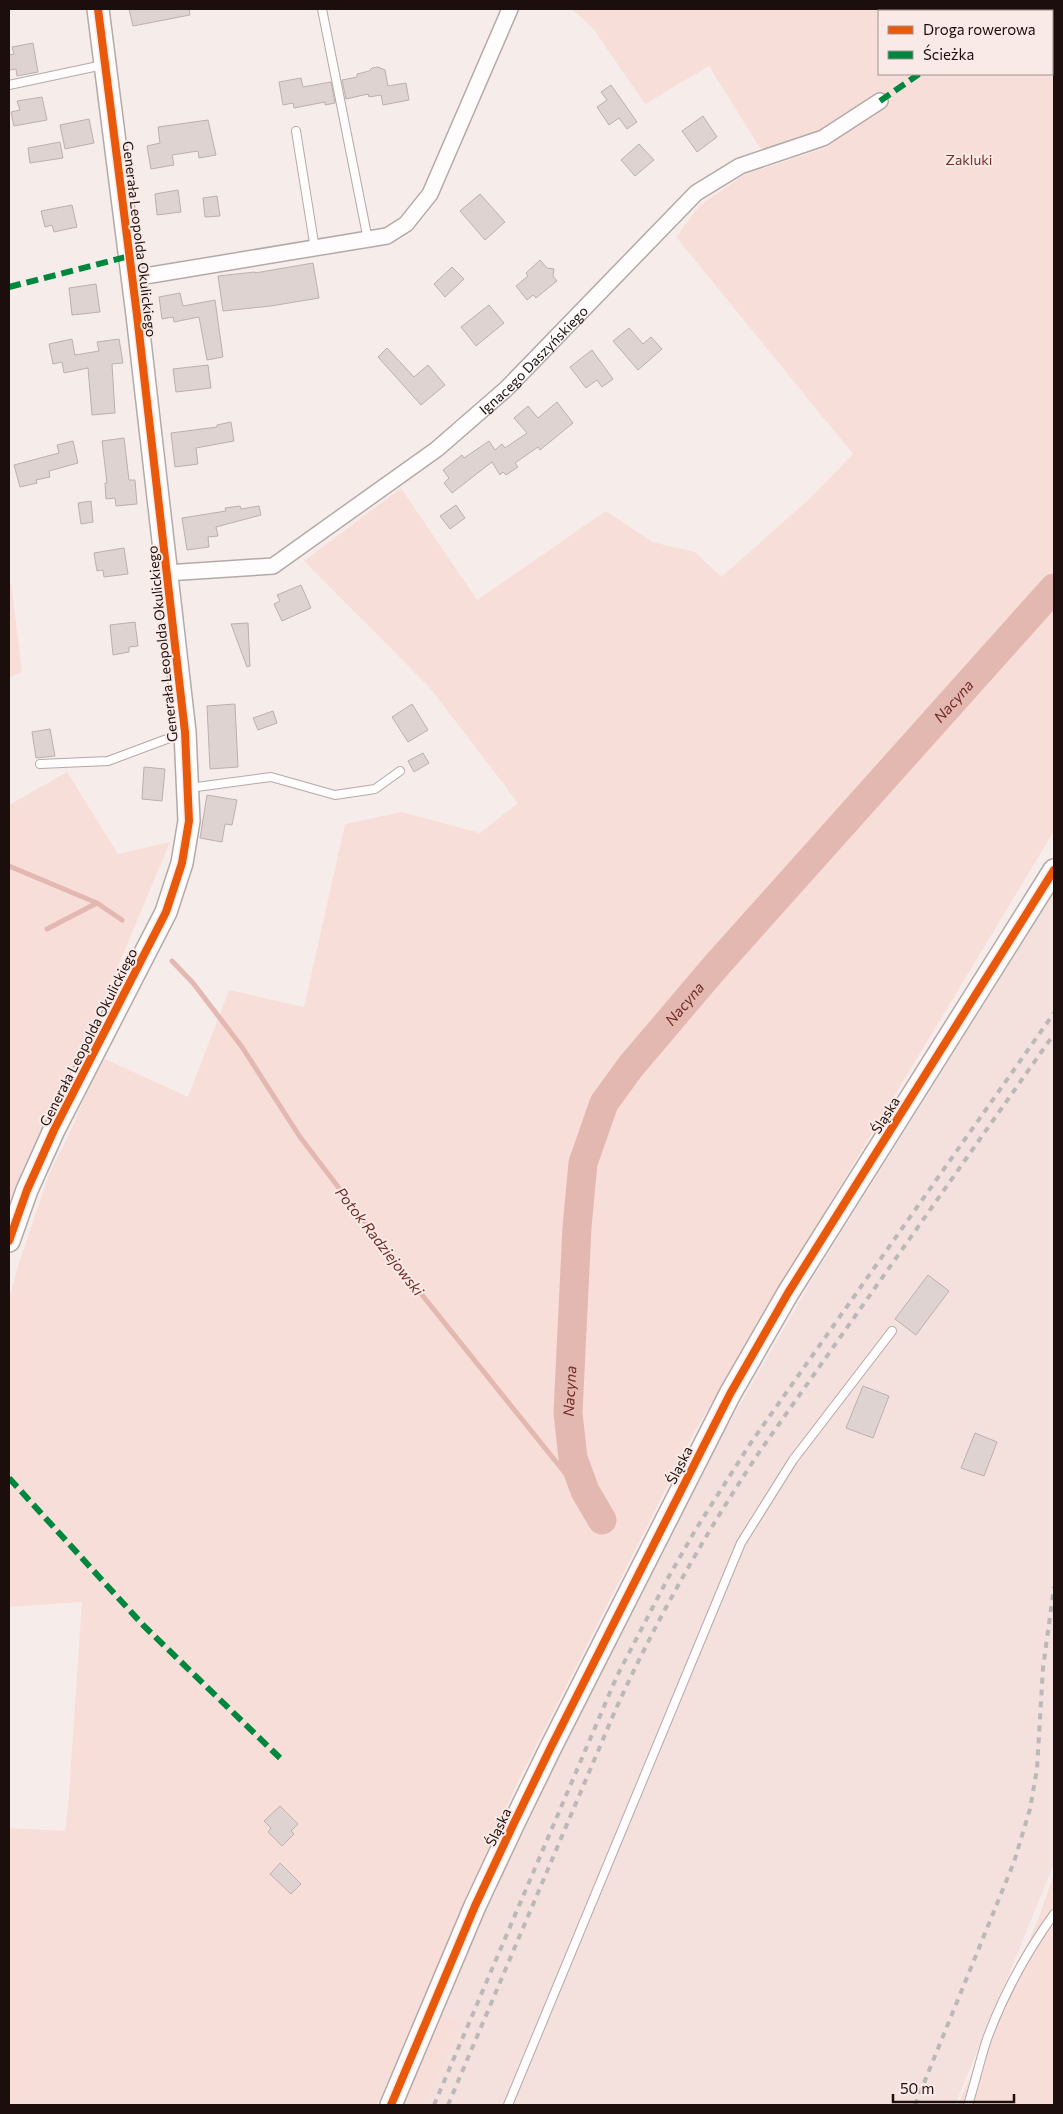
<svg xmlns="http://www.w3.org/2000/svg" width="1063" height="2114" viewBox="0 0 1063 2114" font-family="Commissioner,sans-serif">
<rect width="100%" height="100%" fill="#f6edeb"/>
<!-- built -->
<path fill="#f4e0dd" d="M1054,883v981l-99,241h-531l38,-83 -22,-10 91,-205 85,-171 109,-206 91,-157 197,-315z"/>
<!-- green -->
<path fill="#f8ded9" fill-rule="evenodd" d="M572,9h482v822l-211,350 -149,252 -177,351 -140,321h-368v-277l56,3 3,-24 14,-205 -73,5v-307l8,-31 32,-95 22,-44 30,-73 87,40 41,-107 75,17 41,-183 57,-12 78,21 38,-30 -88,-115 -126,-127 97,-73 76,112 129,-89 46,31 43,10 26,25 86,-76 46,-47 -177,-217 24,-32 44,-30 87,-29 -71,2 -51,-82 -64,38 -51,-74zM879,11h173v63h-173z
M9,583h2l11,89 -13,6z
M67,772l51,82 52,-12 -86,206 -32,66 -43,109v-418z
M1054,1874v231h-96l79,-183z
M440,2012l22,10 -38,83h-24z"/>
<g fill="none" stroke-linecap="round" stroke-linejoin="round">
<!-- stream -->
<path stroke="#e3b8b1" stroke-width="5" d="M9,866l88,37 25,17
M47,929l50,-26
M172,961l21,22 49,64 58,90 94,123 204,254"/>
<!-- river -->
<path stroke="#e3b8b1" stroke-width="29" id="s1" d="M602,1520l-17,-29 -12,-33 -5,-45 9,-186 6,-64 21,-60 27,-37 84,-99 339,-379"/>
</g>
<!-- building -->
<path fill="#ded3d1" stroke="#bcb0ae" d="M129,9h60l1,6 -57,11z
M33,43l5,29 -21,4 -1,-7 -7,1v-15l5,-1 -2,-7z
M378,67l7,3 3,16 18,-3 3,17 -26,5 -2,-10 -12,2 -1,-3 -22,5 -4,-19 15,-3v-3l12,-3 3,-3z
M301,78l2,9 28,-5 4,21 -10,2v-3l-31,6 -1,-5 -10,2 -4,-23z
M611,85l26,37 -10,7 -8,-11 -10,7 -12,-18 10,-7 -6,-8z
M42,97l5,23 -33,6 -3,-14 9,-2 -3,-9z
M703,116l14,21 -20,15 -15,-21z
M89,119l5,24 -29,6 -5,-24z
M208,120l8,35 -17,3 -1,-7 -26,4 2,10 -23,4 -4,-23 13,-3 -2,-16z
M60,142l3,16 -33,5 -2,-15z
M639,144l15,16 -19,16 -14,-16z
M178,190l3,22 -24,3 -2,-21z
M480,194l25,28 -20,18 -25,-29z
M217,196l3,20 -15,1 -2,-19z
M72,205l5,22 -23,5 -2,-7 -7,2 -4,-16z
M540,260l7,8 7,1 -1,7 4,5 -21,17 -3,-3 -6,5 -11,-14 12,-10 -2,-3z
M313,263l6,35 -48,8 -48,5 -5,-35 37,-4v1z
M452,267l12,12 -19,18 -11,-13z
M96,284l4,28 -28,3 -3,-27z
M180,293l3,13 32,-6 8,57 -16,3 -8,-43 -25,5 -1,-5 -11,2 -3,-22z
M489,305l15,18 -28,23 -15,-19z
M629,328l14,16 8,-7 11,12 -24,21 -25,-29z
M72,339l3,16 24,-4 -2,-9 22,-3 4,24 -11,1 3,49 -23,2 -4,-47 -24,5 -2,-11 -9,2 -4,-20z
M387,348l27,29 14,-12 17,20 -24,20 -43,-48z
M592,350l21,29 -11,8 -5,-7 -11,8 -16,-21z
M208,365l3,23 -35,4 -3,-23z
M557,402l16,21 -33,27 -2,-3 -23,16 3,4 -12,8 -3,-3 -3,3 -8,-13 -40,31 -8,-10 5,-5 -6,-8 19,-15 2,3 25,-17 6,9 7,-6 3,4 22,-15 -13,-15 14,-12 10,12z
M231,422l3,19 -38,7 2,16 -23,3 -4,-34 46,-6v-2z
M124,438l5,42h6l2,24 -21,2 -1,-8 -9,1 -1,-16h2l-5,-42z
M73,441l5,22 -29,8 1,6 -14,3 1,3 -17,4 -6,-22 45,-12 -2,-8z
M91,501l2,21 -12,2 -3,-21z
M456,505l9,13 -15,11 -10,-13z
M240,506l1,3 18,-3 2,9 -45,12 2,9 -10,1 1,10 -22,3 -5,-32 44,-7 -1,-3z
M124,548l4,26 -24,3 -1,-7 -6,1 -3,-18z
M301,585l10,23 -29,13 -8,-17 6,-3 -3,-6z
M135,622l3,24 -9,1v5l-16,3 -3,-30z
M248,623l2,43 -3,1 -16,-43z
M235,704l3,63 -28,2 -3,-63z
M412,704l16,26 -20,12 -16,-25z
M273,711l4,12 -19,7 -5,-12z
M50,729l5,27 -19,2 -4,-26z
M423,753l6,10 -15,9 -6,-11z
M144,767l21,2 -3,32 -20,-2z
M207,795l30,5 -5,25 -7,-1 -3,18 -22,-4z
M928,1275l21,16 -33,44 -21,-16z
M863,1386l26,10 -16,42 -27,-10z
M975,1433l22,9 -13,34 -23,-8z
M280,1806l18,18 -7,7 3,3 -12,12 -14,-14 3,-4 -7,-7z
M280,1863l21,21 -10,10 -21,-20z"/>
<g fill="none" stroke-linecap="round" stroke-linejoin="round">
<!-- lane casing -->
<g stroke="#b4a9a7" stroke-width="10">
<path id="lane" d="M322,9l46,231
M9,85l94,-20
M296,131l19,118
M40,764l68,-3 75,-28
M189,788l82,-11 64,18 40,-6 25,-18
M508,2105l233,-562 52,-83 99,-129
M968,2105c7,-22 12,-45 19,-66 17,-46 39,-86 67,-125"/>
</g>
<!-- street casing -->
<g stroke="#b4a9a7" stroke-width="18">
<g id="street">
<path d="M133,278l254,-42 19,-12 24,-30 80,-185"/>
<path id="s2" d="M166,573l107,-7 164,-117 69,-60 190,-196 44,-27 83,-28 57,-37"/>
</g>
</g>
<!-- secondary casing -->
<g stroke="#b4a9a7" stroke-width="24">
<path id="secondary" d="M9,1241l18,-51 27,-60 112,-218 16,-49 7,-42 -4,-89 -48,-417 -39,-306
M391,2105l84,-199 38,-81 37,-76 180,-355 58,-101 266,-423"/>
</g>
<!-- lane -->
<use href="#lane" stroke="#fefcfc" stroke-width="8"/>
<!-- street -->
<use href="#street" stroke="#fefcfc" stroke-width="15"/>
<!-- secondary -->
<use href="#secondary" stroke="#fefcfc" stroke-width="21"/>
<!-- rail -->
<path stroke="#bbb8b8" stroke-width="4" stroke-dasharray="6 6" stroke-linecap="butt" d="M434,2105l183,-429 51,-98 28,-49 54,-85 304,-431
M448,2105l167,-394c41,-91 90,-177 145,-260l294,-417
M915,2105l99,-243 16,-53 7,-40 6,-101 11,-81"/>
<!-- quiet -->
<path stroke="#00873e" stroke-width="6" stroke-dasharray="12 6" stroke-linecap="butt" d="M940,11l1,-2
M880,101l39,-27
M9,287l121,-31
M9,1478l134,147 137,133"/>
<!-- cycleway casing -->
<g stroke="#faeae7" stroke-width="11">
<path id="cycleway" d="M9,1241l18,-51 27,-60 112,-218 16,-49 7,-42 -4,-89 -48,-417 -39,-306
M391,2105l84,-199 38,-81 37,-76 180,-355 58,-101 266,-423"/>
</g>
<!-- cycleway -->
<use href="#cycleway" stroke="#e8590c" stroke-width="8"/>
</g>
<g text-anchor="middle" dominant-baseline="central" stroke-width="4" stroke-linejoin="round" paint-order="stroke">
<!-- park labels -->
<g font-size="14" fill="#742e25" stroke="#faeae7">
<text x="969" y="159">Zakluki</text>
</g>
<!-- street labels -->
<g font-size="14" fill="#1b0e0c" stroke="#faeae7">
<text transform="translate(140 239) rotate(83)">Generała Leopolda Okulickiego</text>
<text stroke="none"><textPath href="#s2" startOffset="440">Ignacego Daszyńskiego</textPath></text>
<text transform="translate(162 644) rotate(-96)">Generała Leopolda Okulickiego</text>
<text transform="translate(88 1037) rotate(-63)">Generała Leopolda Okulickiego</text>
<text transform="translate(885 1115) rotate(-58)">Śląska</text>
<text transform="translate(679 1465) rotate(-63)">Śląska</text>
<text transform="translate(498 1827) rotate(-64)">Śląska</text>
</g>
<!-- water labels -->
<g font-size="15" font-style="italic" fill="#712b23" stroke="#faeae7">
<text stroke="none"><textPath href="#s1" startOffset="961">Nacyna</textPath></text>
<text stroke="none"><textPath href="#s1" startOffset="556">Nacyna</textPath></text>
<text transform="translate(380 1241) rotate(52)">Potok Radziejowski</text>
<text stroke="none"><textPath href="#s1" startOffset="136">Nacyna</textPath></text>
</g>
</g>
<!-- border -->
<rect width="1063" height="2114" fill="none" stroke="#1b0e0c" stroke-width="20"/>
<!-- legend -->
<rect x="878" y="10" width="175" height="65" fill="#faeae7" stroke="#a1928f"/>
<rect x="888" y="26" width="25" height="8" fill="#e8590c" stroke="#a1928f"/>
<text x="923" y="35" font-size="15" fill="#1b0e0c">Droga rowerowa</text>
<rect x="888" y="51" width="25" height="8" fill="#00873e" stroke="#a1928f"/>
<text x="923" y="60" font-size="15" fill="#1b0e0c">Ścieżka</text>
<!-- scale -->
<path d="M893 2094v8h121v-8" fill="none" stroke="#1b0e0c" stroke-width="2.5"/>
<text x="900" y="2094" font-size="15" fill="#1b0e0c" stroke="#faeae7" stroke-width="4" paint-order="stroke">50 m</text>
</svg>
